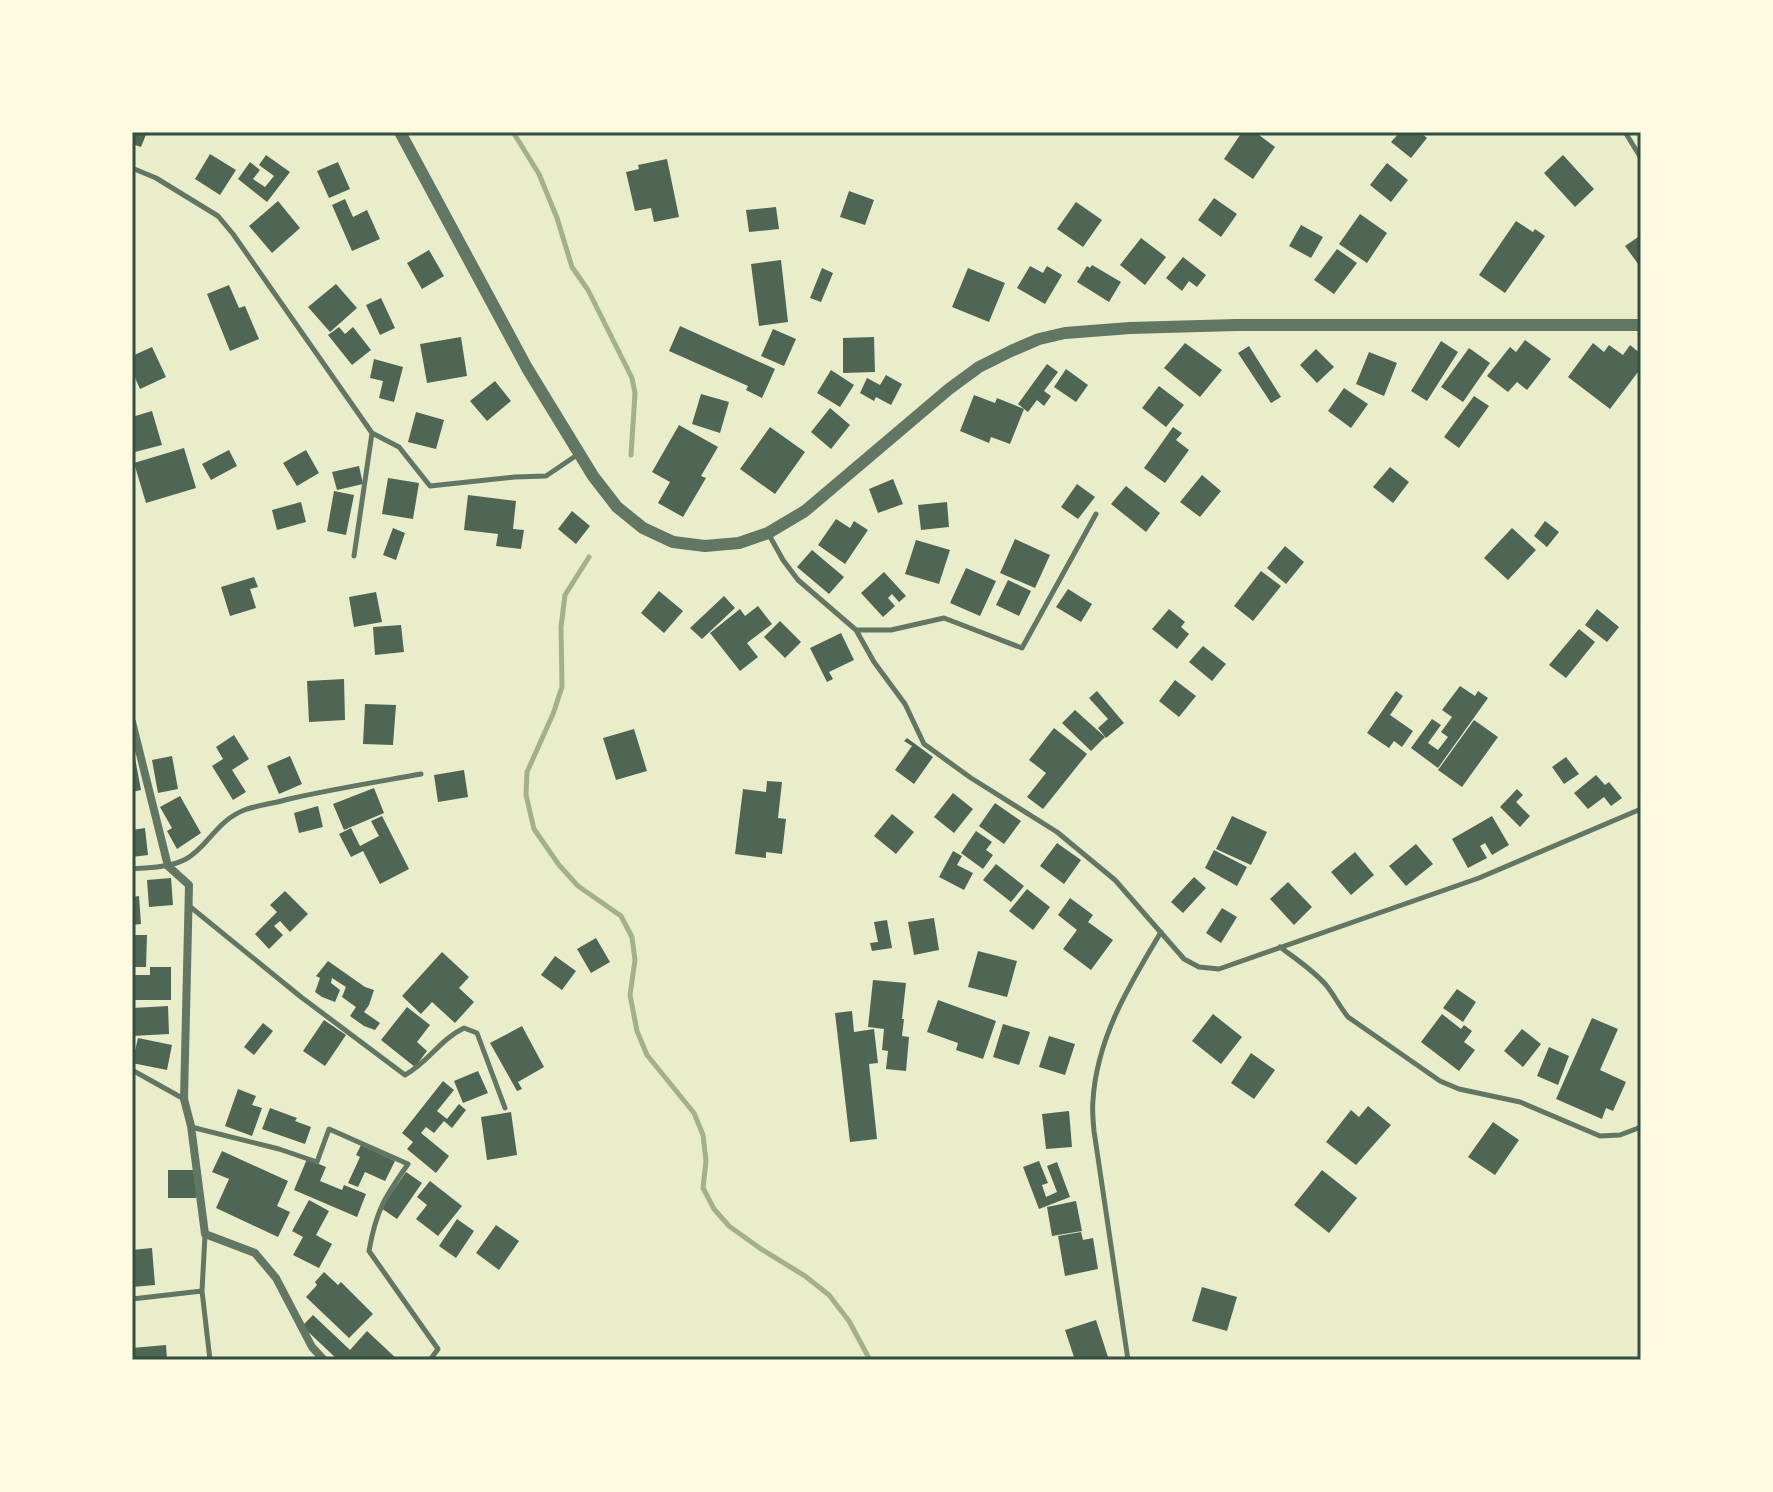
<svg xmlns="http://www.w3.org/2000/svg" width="1773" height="1492" viewBox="0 0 1773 1492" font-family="'Titillium Web',sans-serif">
<rect width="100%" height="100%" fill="#e9edc9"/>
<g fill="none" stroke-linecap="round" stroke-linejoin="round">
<!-- stream -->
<path stroke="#a3b18a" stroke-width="5" d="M513,132l26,42 18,44 15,49 16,23 44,88 3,15 -4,62
M589,557l-24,38 -4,32 1,60 -9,27 -26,58 -1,23 8,34 25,36 19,21 43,30 11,21 3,23 -5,35 7,36 10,24 47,58 9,22 3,26 -3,27 11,21 15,17 32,23 44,27 24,19 20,26 21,39"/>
</g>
<!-- building -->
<path fill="#4f6655" d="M132,132h15l-6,15 -9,-3z
M1242,132h13l20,15 -22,32 -29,-20z
M1400,132h20l7,6 -16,20 -20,-16z
M210,154l26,16 -16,25 -25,-16z
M266,155l24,17 -23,30 -29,-23 12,-17 10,8 -7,9 12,8 9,-11 -15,-11z
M1563,155l31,34 -19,18 -31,-34z
M667,159l12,58 -25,5 -3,-14 -16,3 -9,-39 13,-3 -1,-4z
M338,162l12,27 -21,9 -12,-27z
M1387,163l21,17 -17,22 -21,-17z
M849,191l25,9 -9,25 -25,-8z
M1214,198l23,16 -16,23 -23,-17z
M345,199l8,18 14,-7 13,29 -28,12 -20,-46z
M278,201l22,27 -28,25 -23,-27z
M1076,202l26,18 -19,27 -26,-18z
M776,207l3,22 -30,3 -3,-22z
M1360,214l27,19 -20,30 -28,-19z
M1516,221l17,11 2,-3 10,7 -40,57 -26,-18z
M1301,225l22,12 -12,21 -22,-12z
M1641,235v33l-16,-22z
M1141,238l25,19 -21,28 -25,-20z
M1337,249l20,14 -23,31 -20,-14z
M429,250l15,26 -22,13 -15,-26z
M1183,257l23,18 -9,12 -8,-6 -7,10 -16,-13z
M781,260l7,62 -29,4 -8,-62z
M1092,265l29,17 -12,20 -32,-20 10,-16 3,2z
M1030,266l13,7 4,-7 15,9 -17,29 -28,-16z
M822,268l11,5 -12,29 -11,-4z
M968,268l37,15 -16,39 -37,-15z
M336,284l21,24 -27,24 -22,-25z
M229,285l10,23 6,-2 14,33 -29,12 -23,-57z
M381,298l14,30 -15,7 -14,-30z
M680,326l95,43 -13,29 -16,-8 2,-4 -79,-35z
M339,327l6,7 8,-7 18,23 -19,15 -24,-30z
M773,329l23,10 -12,27 -23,-10z
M461,337l6,39 -40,7 -7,-39z
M874,337l1,35 -32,1v-35z
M1525,340l26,19 -24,31 -10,-8 -9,10 -21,-16 23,-29 6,5z
M1441,341l17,11 -31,49 -16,-10z
M1185,343l37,27 -22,27 -36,-29z
M1593,343l11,9 5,-7 14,10 7,-10 11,9v14l-31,41 -42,-32z
M1249,346l32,51 -10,6 -33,-50z
M152,347l14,30 -26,12 -8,-18v-15z
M1469,348l21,15 -27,39 -22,-15z
M1316,349l18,18 -17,16 -17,-18z
M1369,352l28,11 -13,33 -28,-12z
M374,359l29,8 -9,35 -15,-4 4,-17 -13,-3z
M1047,364l11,8 -14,19 7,5 -7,10 -7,-6 -9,12 -10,-8z
M1066,369l22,16 -12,17 -22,-15z
M831,370l23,15 -14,22 -23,-14z
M886,375l16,9 -11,21 -15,-8 -2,4 -14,-8 7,-15 13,7z
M495,381l16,20 -24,20 -17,-20z
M1159,386l25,19 -18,22 -24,-19z
M1344,388l24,16 -17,24 -23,-17z
M701,394l28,8 -9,31 -28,-9z
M974,395l21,8 2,-5 27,11 -14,35 -19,-7 -2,6 -29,-12z
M1474,396l15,10 -30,42 -15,-11z
M830,408l20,17 -19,24 -20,-17z
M152,411l10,34 -27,7 -3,-12v-23z
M416,412l28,8 -8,29 -28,-7z
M679,425l39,22 -17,29 5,2 -23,39 -25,-14 12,-21 -18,-10z
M770,427l35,25 -30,42 -35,-25z
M1173,427l9,6 -6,7 13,10 -24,33 -21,-15z
M184,448l12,40 -50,15 -12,-40z
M229,450l8,16 -26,14 -9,-16z
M306,450l13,23 -22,13 -14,-23z
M359,466l4,18 -26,6 -5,-18z
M1390,467l19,15 -16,21 -20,-16z
M1202,475l19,16 -21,26 -20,-15z
M388,478l31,5 -6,36 -31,-5z
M893,479l10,25 -25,9 -9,-24z
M1077,484l18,13 -17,22 -17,-12z
M1126,486l34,27 -14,19 -35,-28z
M334,491l20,4 -8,40 -19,-4z
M468,495l48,6 -3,28 11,1 -3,19 -25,-3 2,-12 -34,-4z
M301,502l5,20 -29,8 -5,-20z
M947,502l2,25 -28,3 -3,-25z
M572,511l18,15 -14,18 -18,-15z
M836,519l14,9 4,-7 14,9 -23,34 -27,-19z
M1545,521l14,11 -12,15 -13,-11z
M393,528l12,5 -9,27 -13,-5z
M1512,528l24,22 -28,30 -24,-22z
M1015,539l35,16 -15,33 -35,-15z
M916,540l34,10 -11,34 -34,-10z
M1285,546l19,16 -18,22 -19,-16z
M812,550l32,27 -15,17 -32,-27z
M966,568l30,13 -16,35 -30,-13z
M1261,571l20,15 -28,35 -19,-15z
M884,572l22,24 -7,6 -7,-8 -4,4 7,8 -12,11 -22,-24z
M254,577l4,10 -8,2 6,19 -26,8 -9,-29z
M1008,580l23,11 -12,25 -23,-11z
M1068,589l24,15 -11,18 -25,-15z
M659,591l24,20 -19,22 -23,-20z
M376,592l6,30 -28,5 -5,-30z
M724,596l11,12 -33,31 -12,-11z
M758,606l14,18 -25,19 11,14 -18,14 -30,-38 30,-24 5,7z
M1169,609l16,13 -4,5 8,7 -12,15 -25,-20z
M1597,609l22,18 -12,15 -22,-17z
M780,621l21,21 -16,16 -21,-21z
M401,625l3,27 -29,3 -2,-28z
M1579,629l16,13 -29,36 -17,-13z
M841,633l13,27 -25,12 4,7 -6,3 -17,-34z
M1203,646l23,18 -14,17 -23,-19z
M344,679l1,41 -36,2 -2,-41z
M1175,680l21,16 -17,21 -20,-16z
M1460,686l15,10 3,-5 10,7 -50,70 -27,-20 21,-29 9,6 -13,18 10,7 10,-13 -7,-5 11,-15 -10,-7z
M1097,691l27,32 -18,15 -8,-10 10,-9 -19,-21z
M1396,691l7,5 -13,19 23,16 -11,16 -8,-6 -5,7 -22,-15z
M365,704l31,1 -3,40 -30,-1z
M1075,710l30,27 -14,14 -29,-28z
M1474,720l24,17 -36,50 -24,-17z
M1054,728l33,26 -44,55 -16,-12 19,-24 -17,-13z
M634,729l13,42 -31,9 -13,-42z
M234,735l15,24 -17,11 14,22 -13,8 -21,-34 11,-7 -7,-12z
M907,738l26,19 -19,27 -19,-14 17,-24 -8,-5z
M172,756l6,33 -20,4 -6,-33z
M290,756l12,28 -23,10 -12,-28z
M1566,757l13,17 -15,10 -12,-17z
M135,758l6,32 -9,2v-33z
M464,770l4,27 -30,5 -4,-27z
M1596,775l9,10 4,-3 13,16 -11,8 -7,-9 -16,12 -14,-16z
M767,781l15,1 -4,36 8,1 -4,35 -16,-2v6l-31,-4 8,-65 23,3z
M374,788l10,25 -40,17 -11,-26z
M1517,789l6,6 -7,7 14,14 -10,11 -20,-20z
M953,793l20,16 -19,24 -20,-16z
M180,796l21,37 -24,16 -10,-18 5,-3 -12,-21z
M995,803l26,18 -17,23 -25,-18z
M318,806l5,21 -24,6 -5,-20z
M892,814l22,18 -18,22 -22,-18z
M382,816l27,53 -29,15 -17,-33 -12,6 -12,-23 12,-6 9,18 19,-10 -8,-15z
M1232,816l35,16 -16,33 -35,-16z
M1492,816l17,29 -17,10 -7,-12 -5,3 7,12 -19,10 -16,-29z
M145,828l3,27 -16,2v-27z
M976,831l16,11 -6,8 7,5 -10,14 -22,-16z
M1057,843l24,17 -17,24 -24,-18z
M1416,844l17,20 -27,22 -17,-20z
M1214,850l33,17 -10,19 -32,-18z
M953,851l9,5 -5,9 16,8 -9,17 -25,-13z
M1355,852l19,23 -23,20 -20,-23z
M996,864l28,22 -13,16 -28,-22z
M1194,877l12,11 -23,25 -12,-11z
M171,878l2,27 -24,2 -2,-27z
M1288,882l24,25 -18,18 -24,-26z
M1027,889l23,18 -17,23 -24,-19z
M285,891l23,23 -18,18 -10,-11 -6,5 9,9 -14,14 -14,-15 22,-22 -7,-7z
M139,896l2,28 -9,1v-28z
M1070,898l23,17 -5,7 25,18 -22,30 -28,-21 14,-19 -19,-15z
M1222,908l15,9 -16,26 -15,-10z
M934,918l5,32 -25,5 -6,-33z
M887,920l5,28 -20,3 -2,-8 8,-1 -4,-20z
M132,935h15l-1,32h-14z
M596,938l14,24 -19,11 -14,-24z
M978,951l39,10 -10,36 -39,-10z
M442,952l27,25 -10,11 15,14 -19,21 -23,-21 -11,12 -19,-18z
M555,956l21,15 -14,19 -21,-15z
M328,961l37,26 9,3 -5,15 -5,7 16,11 -5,7 -11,-4 -14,-10 6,-9 -14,-10 4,-10 -14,-9 -1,5 9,7 -5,12 -13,-5 -7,-5 5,-14 -4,-2z
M150,967h21v33h-36v-25h15z
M873,980l33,3 -4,36h2l-2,17 7,1 -3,34 -20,-2 2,-18 -6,-1 2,-21 -16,-2z
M1457,989l19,13 -13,20 -20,-14z
M938,1000l58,21 -13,38 -27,-9 2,-7 -31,-11z
M168,1006l1,28 -37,2v-28z
M407,1007l23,18 -13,17 10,9 -12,16 -34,-27z
M852,1011l2,21 20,-3 4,34 -9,1 8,75 -27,3 -15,-129z
M1213,1014l29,23 -21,27 -29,-23z
M1442,1014l19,15 3,-4 8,6 -8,11 11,8 -16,21 -38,-29z
M1592,1018l26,11 -18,41 26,12 -13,29 -7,-3 -4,11 -46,-20z
M324,1020l22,15 -21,31 -22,-15z
M263,1023l10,8 -19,24 -10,-8z
M1003,1024l27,8 -11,33 -26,-8z
M522,1026l22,41 -26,15 4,7 -5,2 -27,-48z
M1522,1029l19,15 -18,23 -19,-16z
M1049,1036l26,8 -10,31 -26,-8z
M138,1038l34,7 -5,25 -35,-7z
M1549,1047l20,9 -11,29 -21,-9z
M1251,1053l24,17 -21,29 -23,-16z
M478,1071l10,22 -25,10 -9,-22z
M443,1081l11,9 -17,21 10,8 12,-15 7,6 -14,18 -8,-7 -10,12 -8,-6 -5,6 28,23 -13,17 -29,-24 6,-7 -11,-9z
M238,1089l18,7 -4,9 10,3 -10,28 -27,-10z
M1368,1106l23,19 -35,40 -30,-23 25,-32 8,7z
M270,1108l27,10 -2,3 16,6 -6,17 -43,-15z
M1069,1111l3,36 -26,2 -4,-35z
M511,1112l6,43 -30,5 -6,-43z
M1493,1122l26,18 -24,35 -27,-18z
M361,1145l34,16 -10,20 -20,-9 -7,15 -10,-4 12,-26 -4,-2z
M222,1151l66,30 -11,25 13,6 -12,25 -62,-29 13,-29 -17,-7z
M307,1159l19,8 -6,14 22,9 2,-5 22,9 -9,23 -63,-27z
M1039,1161l9,22 -6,2 4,12 11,-5 -10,-26 10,-4 13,35 -31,12 -16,-42z
M168,1170h28v28h-28z
M1322,1170l35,28 -28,35 -35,-28z
M406,1172l16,11 -25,36 -16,-11z
M430,1181l32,25 -24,30 -22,-17 11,-14 -10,-8z
M309,1200l20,11 -13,24 16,9 -13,24 -26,-13 10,-18 -11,-6z
M1076,1201l6,30 -30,5 -5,-29z
M457,1219l17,12 -18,27 -17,-12z
M496,1225l23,16 -20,29 -23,-17z
M1081,1232l2,8 10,-2 5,31 -33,7 -7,-40z
M152,1248l3,37 -23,2v-37z
M324,1272l14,13 3,-3 32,32 -24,24 -43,-41 11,-12 -2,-3z
M1202,1287l35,10 -10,34 -35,-10z
M313,1315l37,35 17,-19 31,29h-60l-36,-34z
M1096,1320l12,37 -9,3h-24l-10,-30z
M166,1345l1,15h-35v-12z"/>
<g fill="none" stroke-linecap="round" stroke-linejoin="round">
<!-- service -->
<path stroke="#617663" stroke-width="5" d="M1625,132l16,26
M132,168l24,10 62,38 15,18 139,199 27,14 31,39 85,-9 31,-1 31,-21
M768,533l15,27 15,20 58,50h35l53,-12 78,30 74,-134
M354,556l18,-123
M856,630l18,32 31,42 19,40 47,34 86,54 58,48 69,79 15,8 20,2 260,-91 162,-69
M132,869c18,-2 37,-1 54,-10 23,-13 30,-39 61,-50 13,-4 28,-6 42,-10 44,-10 88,-17 132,-25
M188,905l113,92 104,78c23,-12 34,-35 59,-47l13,5 28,75
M1280,947c16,12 33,23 46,38 8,10 14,22 22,32l92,64 19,8 61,13 80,34 20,-1 21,-8
M132,1070l52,29
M191,1127l88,22 38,13 12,-33 79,35c-23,33 -32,46 -39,87l69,98 -8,11
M205,1235l-3,56 8,69
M132,1299l70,-8
M1128,1360l-34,-229c-1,-10 -2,-21 -1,-31 4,-63 37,-116 68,-168"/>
<!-- minor -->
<path stroke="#617663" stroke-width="8" d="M132,722l36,144 21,19 -5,214 7,27 14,108 50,19 21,25 36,69 12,13"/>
<!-- tertiary -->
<path stroke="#617663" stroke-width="12" d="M400,132l127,236 66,108 24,31 26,21 30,14 32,4 34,-3 29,-10 37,-22 144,-122 30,-22 32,-16 28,-12 26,-6 65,-5 106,-3h405"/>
</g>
<!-- border -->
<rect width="1773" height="1492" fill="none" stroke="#fefae0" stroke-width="268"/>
<rect x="134" y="134" width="1505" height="1224" fill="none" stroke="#344e41" stroke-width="3"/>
</svg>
